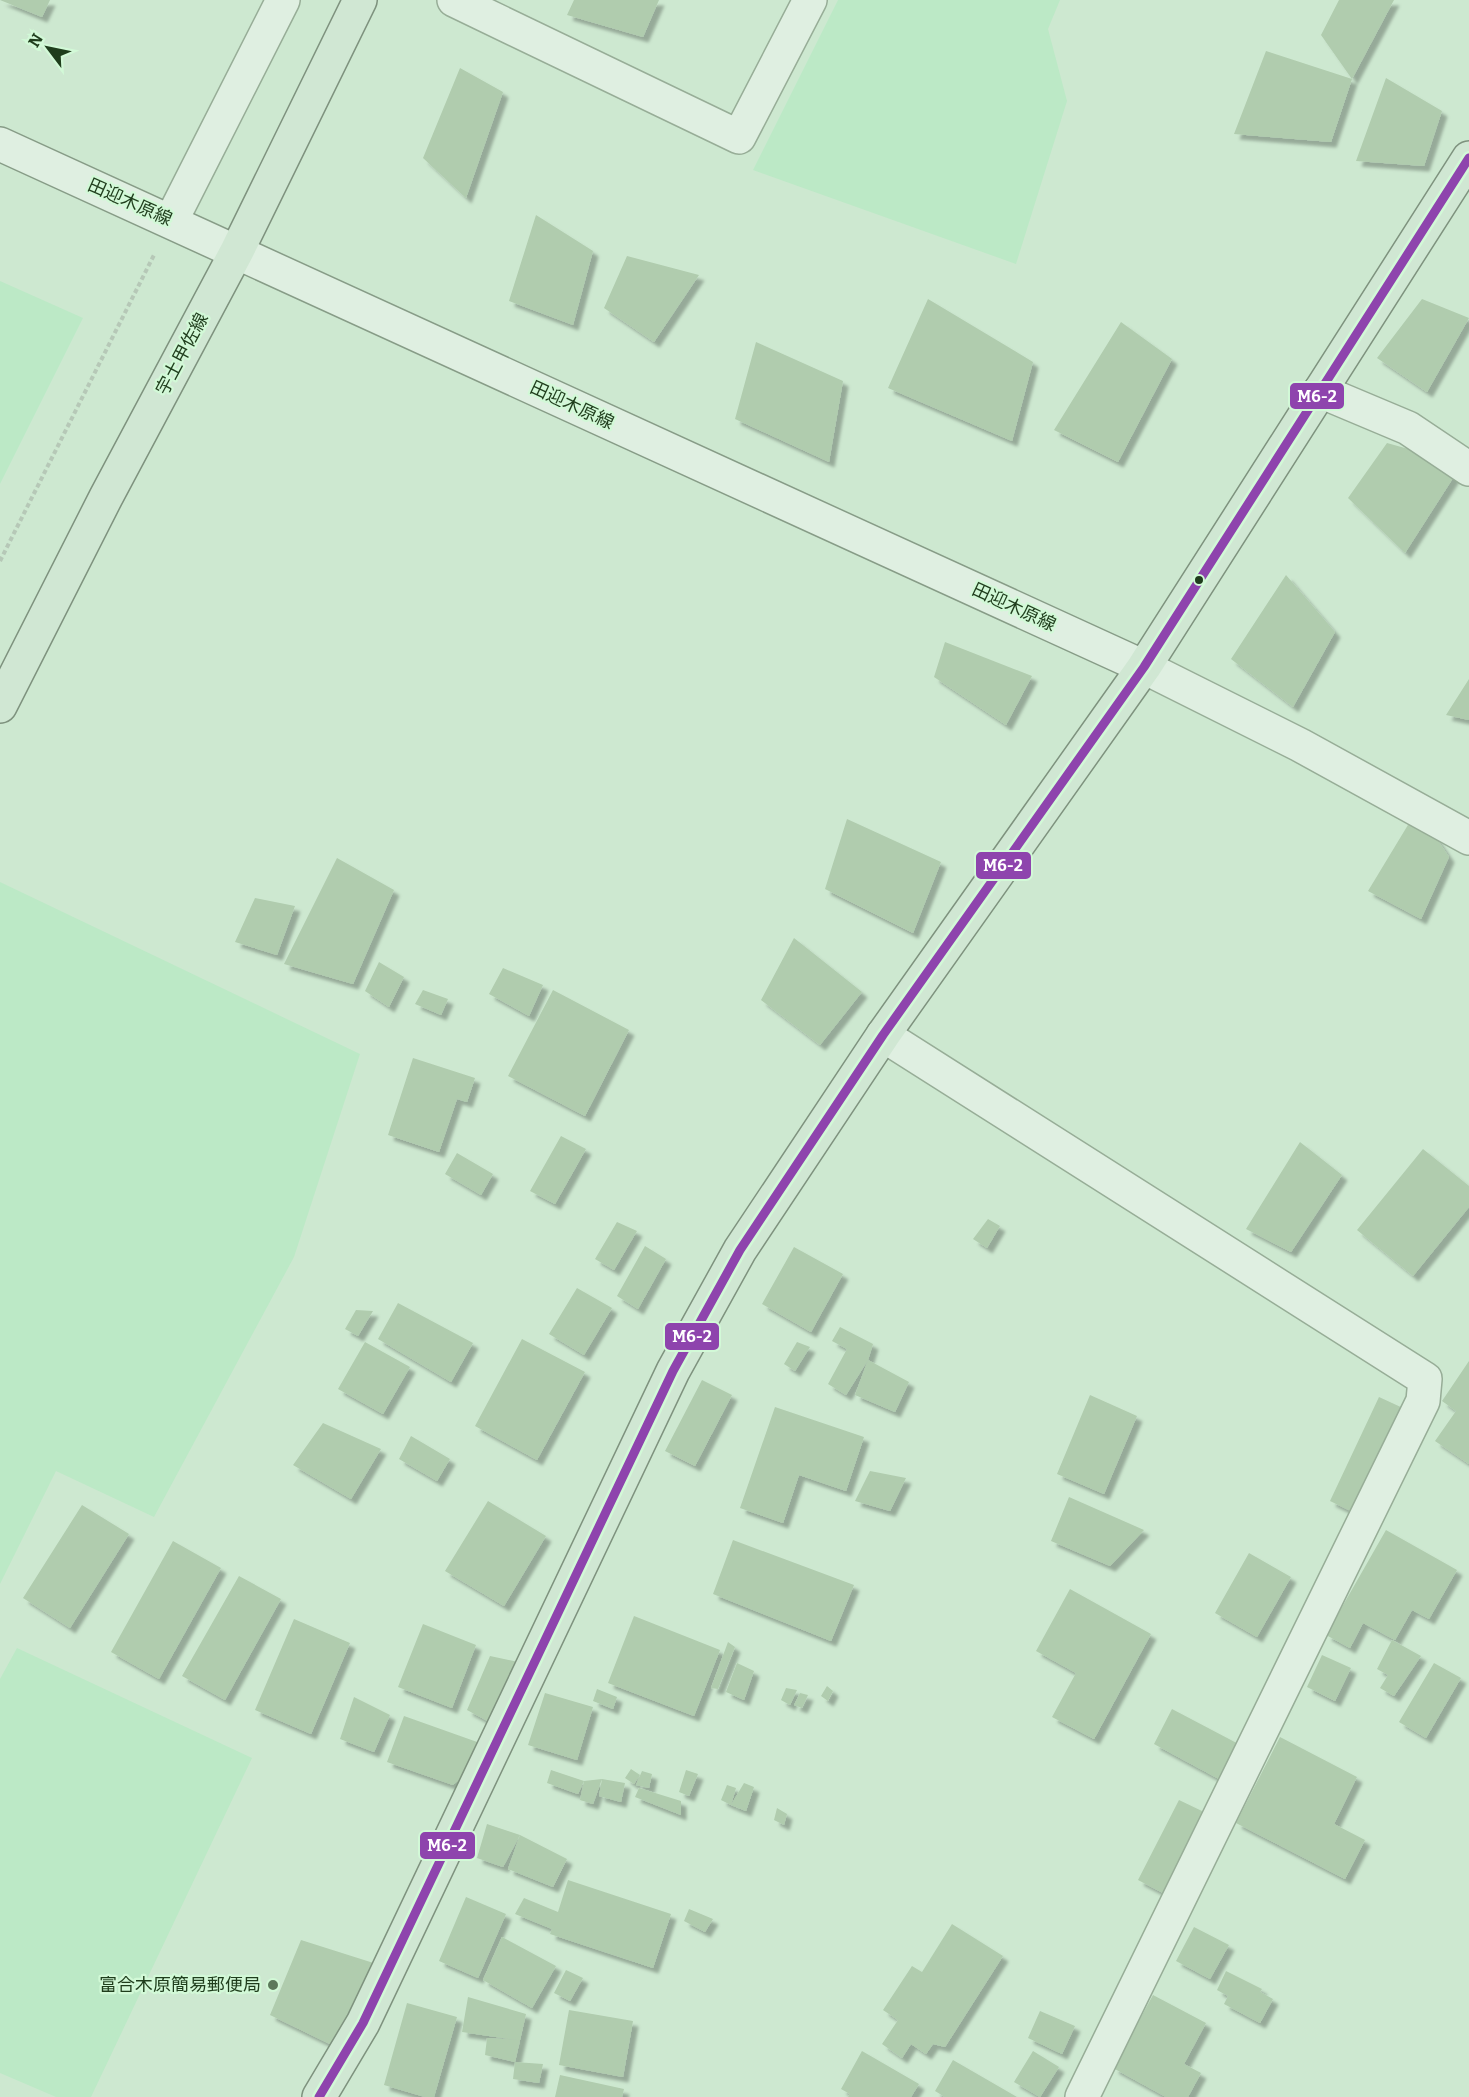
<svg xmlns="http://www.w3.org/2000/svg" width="1469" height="2097" viewBox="0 0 1469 2097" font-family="Bitter,'Noto Sans JP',serif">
<defs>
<filter id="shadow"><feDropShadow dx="5.5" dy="5.5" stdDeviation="1.5" flood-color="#0004"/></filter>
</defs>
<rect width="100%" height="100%" fill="#cde8d0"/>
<!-- farmland -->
<path fill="#bce9c6" d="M838,0h222l-12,29 19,72 -51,163 -263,-94z
M0,281l83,37 -83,166z
M0,882l360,172 -66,203 -140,260 -98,-46 -56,113z
M17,1648l235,110 -161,339h-35l-56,-24v-394z"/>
<!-- building -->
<path fill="#b0ccae" filter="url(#shadow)" d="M0,0h50l-8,17z
M574,0h85l-16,37 -76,-22z
M1339,0h55l-42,79 -31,-44z
M1266,51l86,28 -21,63 -97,-8z
M460,68l43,24 -37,106 -43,-40z
M1386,78l56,33 -18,55 -68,-5z
M536,215l57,36 -20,74 -64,-24z
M627,256l72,19 -45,67 -50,-34z
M928,299l105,63 -21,79 -124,-53z
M1422,299l47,19 -42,74 -50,-34z
M1121,322l51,37 -54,103 -64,-32z
M756,342l87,39 -14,81 -94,-43z
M1387,443l75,21 -57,89 -57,-55z
M1286,575l49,57 -42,75 -62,-48z
M945,642l87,34 -26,49 -72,-48z
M1469,679v41l-23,-5z
M1417,810l32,47 -28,62 -53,-28z
M847,819l94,43 -28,71 -88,-44z
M337,858l57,32 -41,94 -69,-20z
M255,898l40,8 -18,49 -42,-13z
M794,938l68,54 -42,53 -59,-45z
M379,962l25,15 -15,30 -24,-16z
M503,968l40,17 -14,31 -40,-22z
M423,990l25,9 -7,16 -26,-11z
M553,990l76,40 -44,86 -77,-40z
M413,1058l62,20 -8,24 -10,-3 -18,53 -51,-17z
M561,1136l25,13 -31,55 -25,-13z
M1300,1142l42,33 -51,77 -45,-23z
M1423,1149l46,37v21l-56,69 -56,-46z
M457,1153l36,21 -12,21 -36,-21z
M988,1219l12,7 -13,22 -14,-9z
M617,1222l20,9 -23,39 -19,-11z
M645,1246l21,13 -28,50 -21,-13z
M794,1247l49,27 -32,58 -49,-28z
M577,1288l35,20 -28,47 -35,-21z
M398,1303l75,40 -22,39 -73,-43z
M356,1310l17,1 -15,25 -13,-7z
M840,1327l33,17 -5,16 -22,35 -18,-11 19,-35 -15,-8z
M522,1339l63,33 -48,88 -62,-34z
M365,1342l45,25 -27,47 -45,-25z
M797,1342l13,5 -15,24 -11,-7z
M868,1360l41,22 -14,30 -40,-17z
M1469,1361v103l-34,-23 21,-30 -14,-10z
M702,1380l30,15 -37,71 -30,-15z
M1090,1395l47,21 -33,78 -47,-20z
M1379,1397l26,12 -48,105 -27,-13z
M775,1407l89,30 -18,54 -47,-16 -16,48 -43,-15z
M323,1423l58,26 -30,50 -58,-34z
M411,1436l39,23 -13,22 -38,-22z
M870,1471l36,7 -16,33 -35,-10z
M1069,1497l75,33 -34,36 -59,-25z
M488,1501l58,35 -42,70 -59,-35z
M82,1505l47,29 -59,94 -47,-30z
M1386,1530l71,40 -28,49 -17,-9 -17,30 -32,-17 -13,25 -24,-13z
M733,1540l121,45 -23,56 -118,-47z
M173,1541l48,27 -62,111 -48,-27z
M1249,1553l42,24 -34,60 -42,-24z
M239,1576l42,23 -56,101 -43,-24z
M1070,1589l81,45 -57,105 -42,-22 24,-44 -40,-22z
M634,1616l86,34 -26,66 -86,-33z
M294,1619l56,24 -39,91 -56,-24z
M423,1624l53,21 -24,63 -54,-21z
M1392,1640l29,16 -27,40 -14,-8 8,-13 -11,-6z
M728,1642l7,5 -17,42 -7,-1z
M1322,1655l29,13 -16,33 -28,-14z
M490,1656l33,7 -28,62 -28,-15z
M737,1663l17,8 -10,29 -18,-8z
M1434,1663l27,15 -35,60 -27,-16z
M827,1686l6,5 -5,10 -7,-5z
M786,1688l11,2 -7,15 -9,-5z
M597,1689l20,8 -4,12 -20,-8z
M545,1693l48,14 -16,53 -49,-15z
M800,1693l8,2 -6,13 -8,-3z
M354,1697l36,18 -16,37 -34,-13z
M1172,1709l76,40 -18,36 -76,-41z
M404,1716l90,32 -41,37 -66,-23z
M1280,1737l77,40 -23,47 31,16 -20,39 -109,-56z
M631,1769l9,6 -6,9 -9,-6z
M551,1770l33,11 -6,13 -31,-11z
M686,1770l12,4 -9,22 -10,-4z
M642,1771l10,3 -3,14 -13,-3z
M602,1779l23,4 -4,19 -22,-6z
M602,1779l-9,25 -13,-4 4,-19z
M744,1783l10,4 -8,24 -15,-6z
M727,1785l9,3 -5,17 -10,-5z
M639,1788l42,13v14l-46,-18z
M1179,1800l25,12 -41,81 -25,-13z
M777,1808l10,6 -3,11 -10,-5z
M487,1824l33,11 -17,32 -26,-9z
M520,1835l47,24 -14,28 -45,-18z
M568,1880l103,34 -18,54 -103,-34 2,-5 -37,-15 9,-16 34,14z
M466,1897l40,17 -28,64 -39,-17z
M689,1909l24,10 -8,13 -21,-11z
M952,1924l51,32 -58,91 -12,-3 -7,10 -15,-10 -9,14 -20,-14 16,-24 -15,-10 29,-44 10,6z
M1194,1927l35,18 -19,34 -34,-18z
M502,1937l54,29 -24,42 -49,-28z
M301,1940l82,26 -49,80 -64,-31z
M566,1970l17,8 -13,23 -16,-8z
M1226,1971l36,18 -2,3 13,7 -13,24 -36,-19 4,-8 -11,-6z
M1153,1995l53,28 -22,41 17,9 -13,24h-22l-53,-29z
M468,1997l58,17 -11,48 -30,-7 2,-17 30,2 -55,-8z
M407,2003l50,14 -23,80h-9l-41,-12z
M569,2010l64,11 -10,56 -64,-12z
M1040,2011l35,15 -13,28 -34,-16z
M862,2051l57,33 -8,13h-63l2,-3 -9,-5z
M1033,2051l26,16 -19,30 -26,-15z
M953,2060l64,37h-72l-10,-6z
M515,2062l28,2 -4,19 -26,-4z
M560,2075l64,14 -2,8h-67z"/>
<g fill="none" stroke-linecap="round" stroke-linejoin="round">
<!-- minor casing -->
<g stroke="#97ad97" stroke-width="36">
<path id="minor" d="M454,0l285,137 71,-137
M171,221l112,-221
M1320,391l88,37 61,41
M1144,667l156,78 169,93
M883,1035l542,344 -2,22 -341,696"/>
</g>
<!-- secondary casing -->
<g stroke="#879c87" stroke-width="36">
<path id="secondary" d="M0,144l1144,523"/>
</g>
<!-- primary casing -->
<g stroke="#7e927e" stroke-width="36">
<path id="primary" d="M0,706l106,-209 131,-246 123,-251
M319,2097l44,-74 310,-652 67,-121 143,-215 261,-368 325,-509"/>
</g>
<!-- path -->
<path stroke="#b6c8b7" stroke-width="4" stroke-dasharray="4.5 3" stroke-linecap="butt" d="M0,561l155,-308"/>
<!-- minor -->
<use href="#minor" stroke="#dfefe1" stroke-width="33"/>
<!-- secondary -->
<use href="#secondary" stroke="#dfefe1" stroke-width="33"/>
<!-- primary -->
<use href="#primary" stroke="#d0e7d3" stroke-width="33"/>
<!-- bus-1 casing -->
<g stroke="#d2f9d7" stroke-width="14">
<path id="bus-1" d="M319,2097l44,-74 310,-652 67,-121 143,-215 261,-368 325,-509"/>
</g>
<!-- bus-1 -->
<use href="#bus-1" stroke="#8e44ad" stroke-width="9"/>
</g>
<!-- markers -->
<circle fill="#1f3d1c" stroke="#d2f9d7" stroke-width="2" cx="1199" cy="580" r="5"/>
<circle fill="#5c795b" stroke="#d2f9d7" stroke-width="2" cx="273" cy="1985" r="6"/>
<g text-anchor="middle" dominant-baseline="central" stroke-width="4.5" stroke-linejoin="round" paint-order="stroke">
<!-- street labels -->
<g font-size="18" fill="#1f3d1c" stroke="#d2f9d7">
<text transform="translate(130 202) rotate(24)">田迎木原線</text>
<text transform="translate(182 354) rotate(-62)">宇土甲佐線</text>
<text transform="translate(572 405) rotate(25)">田迎木原線</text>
<text transform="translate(1014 607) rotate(25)">田迎木原線</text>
</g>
<!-- poi labels -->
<g font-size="18" fill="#1f3d1c" stroke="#d2f9d7" text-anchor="end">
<text x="261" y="1985">富合木原簡易郵便局</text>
</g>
</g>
<g stroke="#d2f9d7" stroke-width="2">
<rect x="1289" y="382" width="56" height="28" rx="6" fill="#8e44ad"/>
<rect x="975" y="851" width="57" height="29" rx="6" fill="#8e44ad"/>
<rect x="664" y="1322" width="56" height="29" rx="6" fill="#8e44ad"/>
<rect x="419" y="1831" width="57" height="29" rx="6" fill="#8e44ad"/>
</g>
<g font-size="16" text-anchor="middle" font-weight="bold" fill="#fff">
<text x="1317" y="402">M6-2</text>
<text x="1003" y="871">M6-2</text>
<text x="692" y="1342">M6-2</text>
<text x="447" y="1851">M6-2</text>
</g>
<!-- north arrow -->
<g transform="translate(48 48) rotate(302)" stroke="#d2f9d7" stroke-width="4.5" paint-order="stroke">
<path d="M0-4.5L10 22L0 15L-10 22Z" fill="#1f3d1c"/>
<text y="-9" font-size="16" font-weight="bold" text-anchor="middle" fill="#1f3d1c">N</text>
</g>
</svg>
